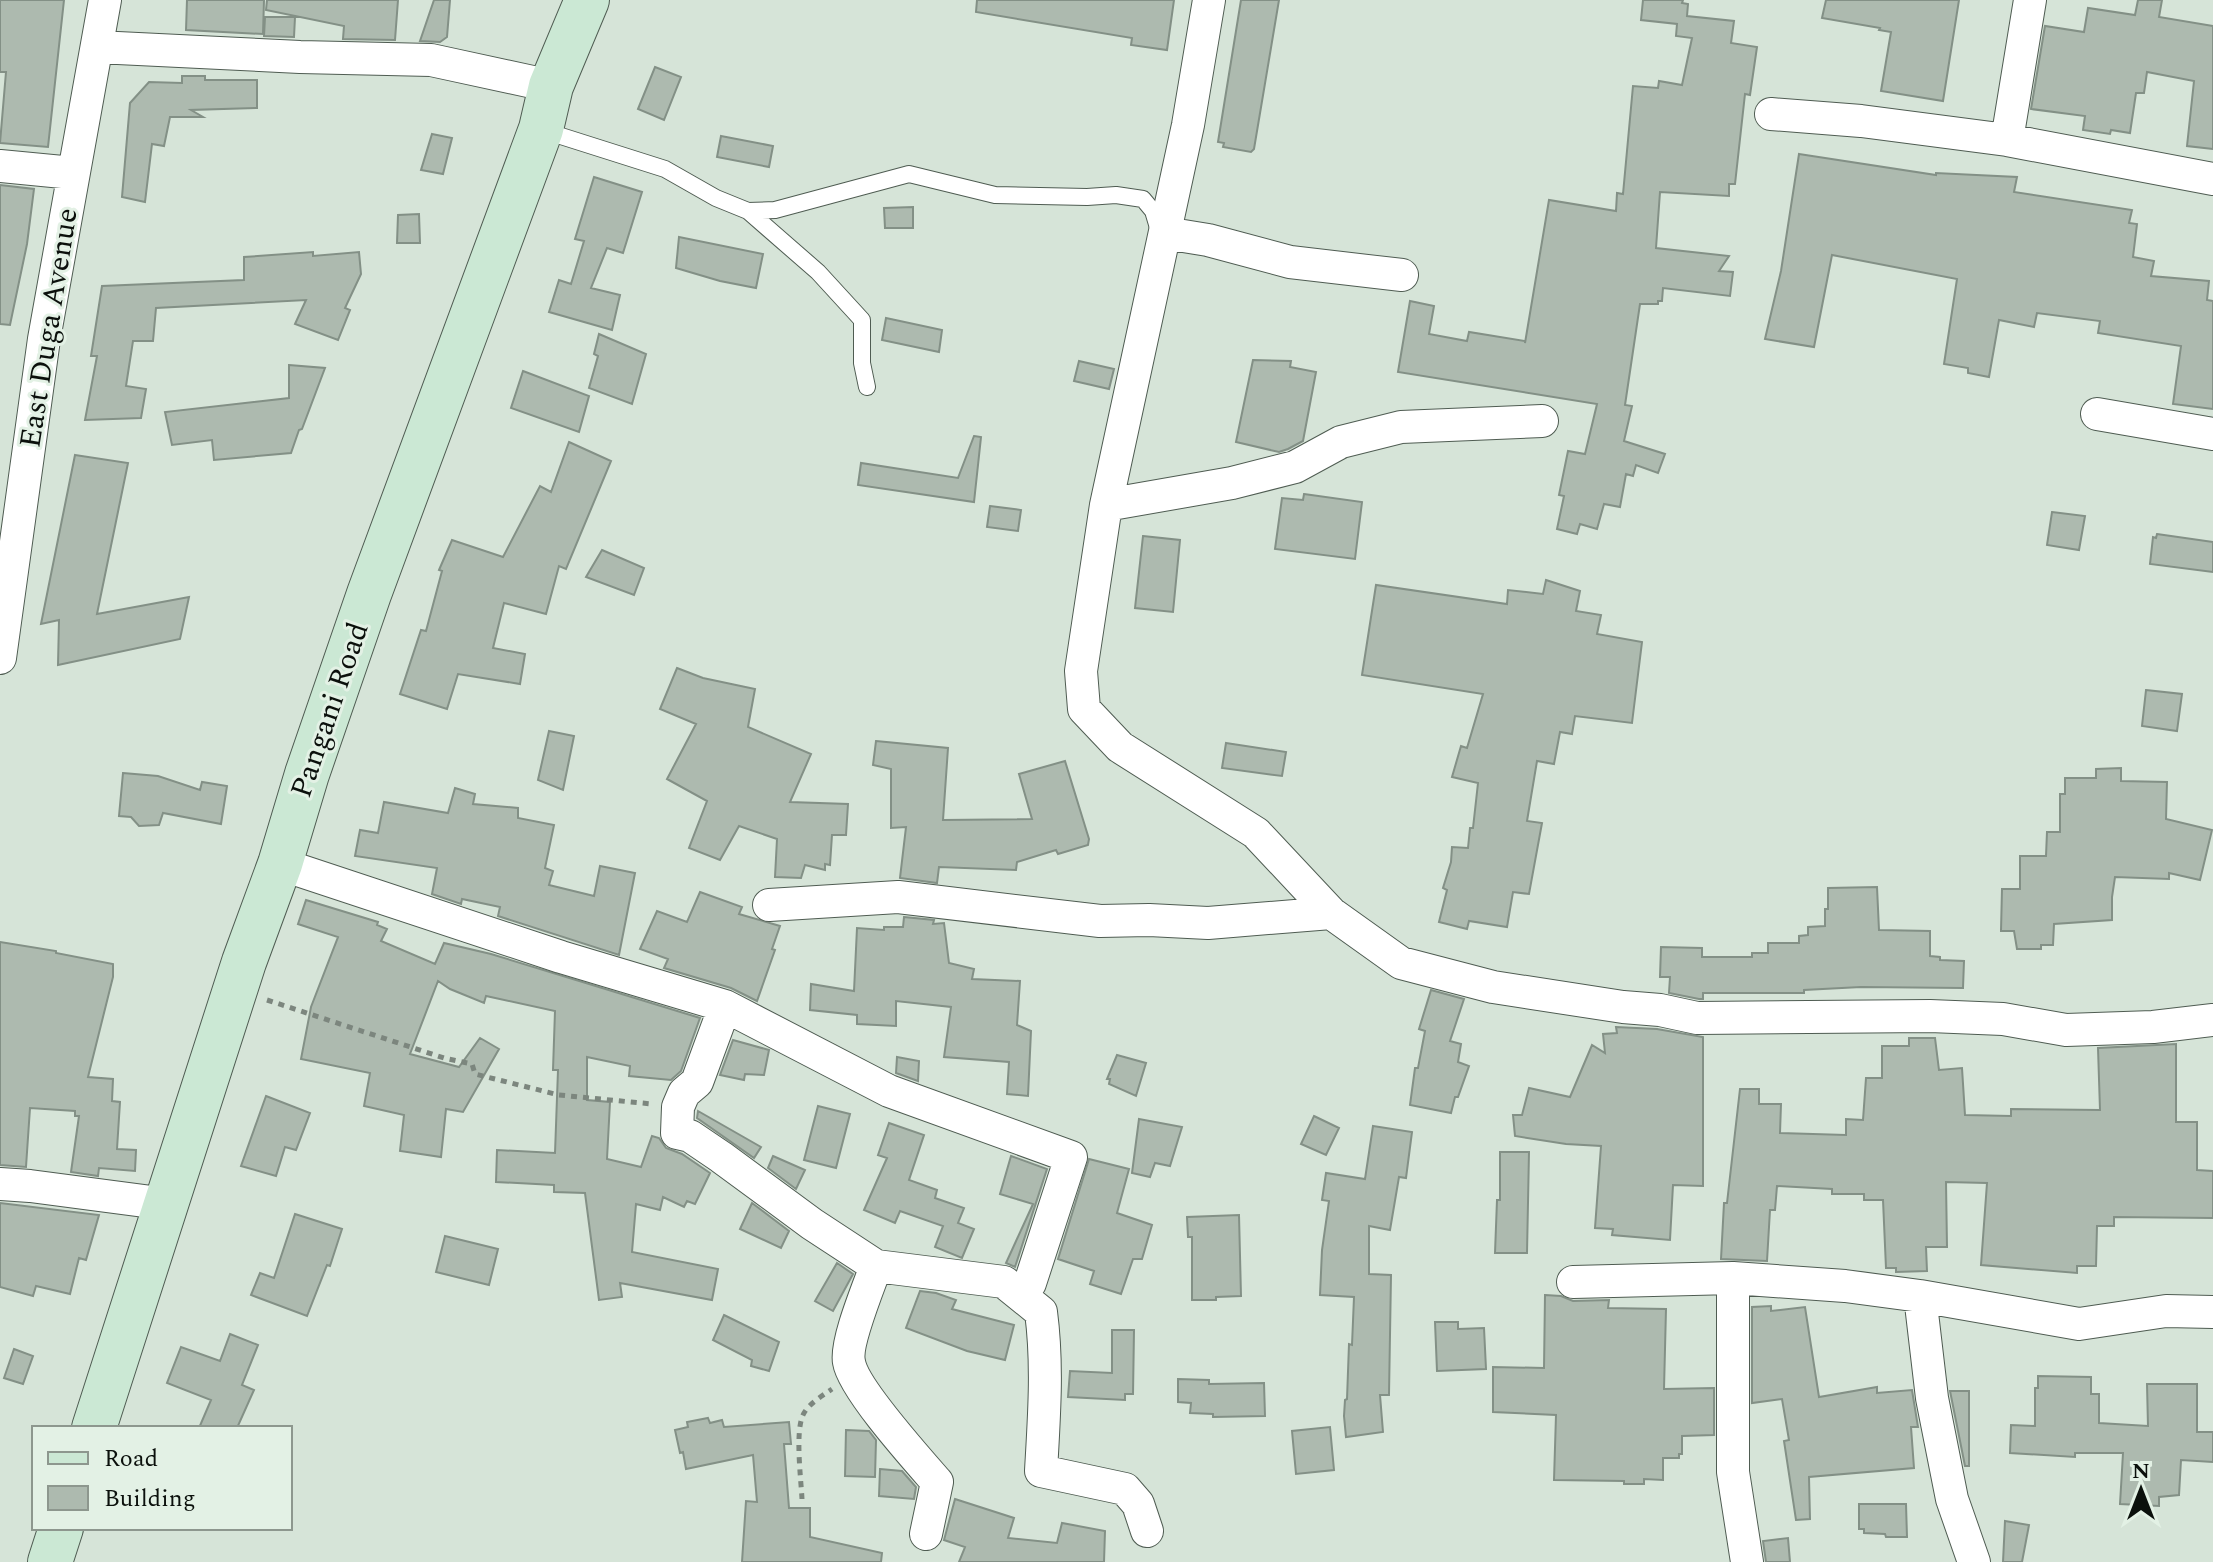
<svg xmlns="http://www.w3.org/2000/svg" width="2213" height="1562" viewBox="0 0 2213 1562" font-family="Spectral,serif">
<rect width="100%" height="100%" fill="#d6e4d8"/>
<!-- building -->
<path fill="#adbaaf" stroke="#839086" stroke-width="2" d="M0,0h64l-16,147 -48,-4 6,-71h-6z
M187,0h77l-1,34 -77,-4z
M267,0h131l-3,40 -52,-1 1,-13 -78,-16z
M434,0h16l-3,37 -7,5 -20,-1z
M977,0h197l-7,50 -36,-5 1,-7 -156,-26z
M1241,0h38l-25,149 -3,3 -28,-5 1,-4 -6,-1z
M1643,0h40l-1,3 6,1 -1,12 47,5 -3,22 26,4 -7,48 -5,-1 -10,90h-6v12l-69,-4 -4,56 73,8 -10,15 14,1 -3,24 -67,-8 -1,13h-4v3h-18l-15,101 7,1 -8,35 41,13 -7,19 -22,-8 -3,11 -7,-2 -6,33 -16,-3 -7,25 -17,-5 -3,10 -20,-5 7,-33 -5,-1 9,-44 17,3 12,-50 -199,-32 12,-71 24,5 -5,28 38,7 2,-9 56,9v2l24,-143 67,11 1,-18 6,1 10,-108 25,2 1,-7 23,4 10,-47 -16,-2 1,-12 -36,-4z
M1826,0h133l-16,101 -62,-10 10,-59 -12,-2 1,-2 -58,-10z
M2138,0h24l-3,17 54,9v123l-26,-3 7,-65 -47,-9 -3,21h-8l-6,40 -19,-3 -1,4 -27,-4 2,-14 -54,-7 14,-83 39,6 4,-24 47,7z
M265,17h30l-1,20 -30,-1z
M655,67l26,10 -17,43 -26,-11z
M182,76h23v4h52v28l-66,2 12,7h-33l-6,29 -12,-2 -7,58 -23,-5 8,-94 19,-21 33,1z
M432,134l20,4 -9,36 -22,-4z
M721,136l52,10 -4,21 -52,-10z
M1799,154l137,21v-2l81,4 -3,15 118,18 -3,13 8,1 -4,33 21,4 -3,15 58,5 -2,19 6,1v108l-40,-5 8,-58 -83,-13 2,-12 -63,-8 -3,14 -35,-7 -10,57 -21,-4v-5l-24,-4 13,-85 -125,-24 -18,92 -49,-8 16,-68z
M594,177l48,15 -19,61 -16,-5 -16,40 29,7 -8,35 -63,-18 10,-32 12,4 13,-43 -9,-2z
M0,185l34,4 -7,55 -17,81 -10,-1z
M913,207v21h-28l-1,-20z
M419,214l1,29h-23l1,-28z
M679,237l84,17 -7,34 -36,-7 -44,-13z
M313,252v4l46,-4 2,22 -16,34 5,2 -12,30 -43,-16 11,-24 -150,8 -3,33h-20l-7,45 20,3 -5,29 -56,2 12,-64h-6l11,-70 142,-6v-23z
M886,318l56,12 -3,22 -57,-12z
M599,334l47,20 -14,50 -43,-16 9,-32 -4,-2z
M1253,360l38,1 -1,6 26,5 -13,69 -15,8 -9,3 -43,-10z
M1079,361l35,8 -5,20 -35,-8z
M289,365l36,3 -23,61 -3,1 -8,23 -77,7 -2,-20 -40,5 -7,-33 124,-14z
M523,371l66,25 -10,36 -68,-24z
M974,436l7,1 -7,65 -116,-17 3,-22 97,15z
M569,442l42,19 -45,108 -7,-3 -13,48 -42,-11 -11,45 32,6 -5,30 -62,-10 -11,35 -47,-15 21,-64 5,1 16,-60 -3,-1 13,-30 51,17 37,-71 11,6z
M75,455l53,8 -31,151 92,-17 -9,42 -122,26 1,-45 -18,4z
M1304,494l58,8 -7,57 -80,-10 7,-51 21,2z
M990,506l31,4 -3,21 -31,-4z
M2052,512l33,4 -6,34 -32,-5z
M2157,534l56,8v30l-63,-8 3,-27 3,1z
M1143,536l37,4 -7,72 -38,-4z
M602,550l42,18 -10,27 -48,-18z
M1546,580l34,11 -4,20 25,4 -4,19 45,8 -10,81 -57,-7 -3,18 -12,-2 -6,32 -17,-3 -10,60 15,2 -13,71 -16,-2 -6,35 -38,-6 -2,8 -28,-7 8,-32 -4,-2 8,-26 1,-15 16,1 2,-20h3l5,-45 -26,-6 9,-31 6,2 16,-54 -121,-19 14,-90 131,19 1,-14 35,4z
M677,668l26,10 52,11 -7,38 63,27 -21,48 58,2 -2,31h-14l-2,30 -5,-1v6l-20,-5 -4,13 -26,-1 2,-38 -38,-13 -19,34 -31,-12 18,-47 -40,-22 29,-55 -36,-15z
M2146,690l36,4 -5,37 -35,-5z
M549,731l25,5 -11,54 -25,-10z
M876,741l72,7 -5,72 89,-1 -13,-45 46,-13 24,78 -1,6 -30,9 -2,-4 -39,12 -1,8 -77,-3 -2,16 -37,-5 6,-51 -15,1v-59l-18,-4z
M1226,743l60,9 -4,24 -60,-8z
M2121,768v13l46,1 -1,37 46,11 -12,50 -31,-7v6l-54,-2 -3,20v23l-58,4 -1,21h-12v4h-24l-3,-18h-13l1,-42h18v-33h26l1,-24h13v-38h5v-16h31v-9z
M123,773l35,3 42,14 2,-8 25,4 -6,38 -58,-11 -4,12 -20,1 -8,-9 -12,-1z
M455,788l20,6 -2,10 45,4v10l36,7 -9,43 8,3 -4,14 45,11 6,-30 35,7 -16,82 -121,-39 2,-9 -38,-8 -1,5 -29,-10 5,-26 -82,-12 5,-26 18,3 6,-31 64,11z
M1877,887l2,43 51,1v25l10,1v3l24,1 -1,27 -102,-1 -57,3v3h-101v6h-4l-30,-6 1,-16h-10l1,-30 41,1v9h50v-4h16v-10h31v-7l9,-1v-8l17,-1v-17h3v-21z
M700,892l42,15 -3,7 41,12 -8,23 3,1 -18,51 -26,-13 -67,-20 4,-9 -28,-10 17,-38 30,11z
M306,900l72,22 -1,3 10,4 -6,12 54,23 9,-21 47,11 209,64 -19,53 -10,9 -42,-4 1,-10 -43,-9v43l23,2 -3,57 34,8 11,-31 7,2 7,10 16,6 28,19 -15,31 -8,-3 -3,6 -21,-10 -3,13 -24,-6 -4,48 86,17 -6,31 -92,-17 2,14 -23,3 -14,-107 -31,-1v-7l-58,-3 1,-32 58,3 3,-83h-5l2,-59 -69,-15 -2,7 -34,-14 -12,-8 -28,73 49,13 21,-29 19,11 -36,63 -17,-3 -5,48 -41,-6 4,-36 -40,-9 6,-33 -69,-14 10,-52 27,-70 -40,-13z
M904,917l30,3 -1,4 11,-1 5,40 25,6 -2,10 48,2 -3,44 14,6 -3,65 -21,-2 2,-32 -65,-5 7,-50 -55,-6v25l-39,-2v-9l-47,-5 1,-26 43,7 3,-63 27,2v-3h19z
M0,942l56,9v2l57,11v13l-25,100 25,2 -1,22 8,1 -3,47 19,1 -1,21 -36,-3 -1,8 -27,-4 8,-56h-4v-5l-45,-3 -4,59 -26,-2z
M1431,990l33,9 -14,42 11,3 -3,18 11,4 -11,31h-3l-4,16 -41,-8 5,-37h3l7,-37 -6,-2z
M1616,1027l41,2 46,8v149l-30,-1 -3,55 -58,-5 1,-6 -18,-1 6,-82 -35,-2 -51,-8 -2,-21h9l7,-27 41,9 22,-52 13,8 -2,-19 14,-1z
M1909,1038h26l4,32 23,-2 3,47 46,1v-7l89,1 -2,-62 78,-4v78h21v48l16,1v47l-99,-1v9h-17l-1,40h-19v7l-96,-8 6,-82 -41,-1 1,65h-21l1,24 -31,1v-4h-10l-3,-68h-19v-6h-32v-5l-55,-3 -2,24h-5l-3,51 -46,-2 3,-56h3l13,-114h19v15h22l-1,29 66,2v-16l17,1 3,-42h16v-32h27z
M733,1040l36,10 -5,25 -19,-1 -1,6 -24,-5z
M1117,1055l29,8 -10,33 -27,-12 1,-5h-3z
M897,1057l22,4 -1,20 -22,-8z
M266,1096l44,17 -14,37 -11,-3 -9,29 -35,-10z
M818,1106l32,8 -14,54 -32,-8z
M698,1111l63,36 -7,11 -57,-40z
M1314,1116l25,12 -13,27 -25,-11z
M1139,1119l43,8 -12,39 -15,-3 -5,14 -18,-4z
M889,1123l35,12 -15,45 28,10 -2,8 29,10 -6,15 16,6 -12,29 -27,-11 8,-21 -43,-15 -5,12 -31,-13 23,-52 -9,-3z
M1373,1126l39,6 -6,46 -7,-1 -9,53 -21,-4v48l22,1 -2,120h-9l3,37 -37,5 -2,-21 1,-16 2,-1 2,-55 3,1 2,-48 -34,-2 2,-45 7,-49 -7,-1 4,-27 39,6z
M1500,1152h29l-2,101h-32l2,-53h3z
M773,1156l32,14 -9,19 -28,-21z
M1011,1156l36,13 -32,98 -9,-4 27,-59 -33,-10z
M1089,1159l40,10 -12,44 35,12 -10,34h-9l-12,35 -31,-10 4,-13 -36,-12z
M0,1203l99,12 -13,45 -7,-2 -9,36 -34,-8 -3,10 -33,-9z
M752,1203l37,28 -8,17 -41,-19z
M295,1214l47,15 -12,37 -3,-1 -20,51 -56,-21 9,-22 14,5z
M1239,1215l2,81 -25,1v3h-24v-63h-4l-1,-20z
M445,1236l53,13 -9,36 -53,-13z
M837,1263l16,11 -20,37 -18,-10z
M920,1291l16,2 20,7 -4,9 62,16 -9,35 -38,-9 -61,-23z
M1545,1295l16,1 12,5 36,-1 -1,8 58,1 -2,80 50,-1v47l-32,1v18h-3v4h-16v22l-19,-1v5h-20v-3l-70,-1 2,-65 -63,-3v-45l51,1z
M1771,1306v5l34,-4 14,90 58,-10v6l35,-3 6,37h-7l3,41 -105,9 1,42 -14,1 -12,-79 5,-1 -7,-41 -30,4v-96z
M724,1315l55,27 -10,29 -18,-5 1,-6 -39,-20z
M1435,1322h23v7l26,-1 2,41 -49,2z
M1112,1330h22l-1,64h-8v6l-57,-3 2,-26 42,2z
M230,1334l28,11 -16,40 12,5 -17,38h-38l12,-28 -44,-17 14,-36 39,14z
M14,1349l19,7 -10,28 -19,-6z
M2038,1376l53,1v17h8v29l49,3 -1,-42h50v48h16v30l-32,-2 -2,35 -20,2v9l-39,-2 3,-51h-48v4l-65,-4 1,-28 24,1v-38h3z
M1178,1379l31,1v4l55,-1 1,33 -52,1v-3l-23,-1 1,-10 -13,-1z
M1950,1391h19v75h-4z
M708,1418l2,5 12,-3 2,7 65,-5 2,22h-7l5,64h21v29l72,16 -1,9h-139l4,-61 11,1 -4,-47 -67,14 -3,-17 -3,1 -5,-23 13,-3 -1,-5z
M1330,1427l4,43 -38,4 -4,-43z
M846,1430l23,1 7,9 -1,37 -30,-1z
M880,1469l22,2 14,16 -2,12 -35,-3z
M955,1499l59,19 -6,20 49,5 5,-20 43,8 -1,31h-145l6,-15 -21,-7z
M1859,1504h47l1,33h-21l-1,-3 -21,-1v-4h-5z
M2005,1521l24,4 -7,37h-19z
M1788,1538l2,24h-24l-3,-21z"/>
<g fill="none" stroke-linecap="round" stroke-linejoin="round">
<!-- lane casing -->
<g stroke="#4f5c52" stroke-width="18">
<path id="lane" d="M542,130l123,39 51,29 32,13 27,-1 134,-36 86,21 92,2 29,-2 27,4 10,12 6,20
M748,211l70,61 44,48v43l5,24"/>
</g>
<!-- street casing -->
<g stroke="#4f5c52" stroke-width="34">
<path id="street" d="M1209,0l-21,125 -82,380 -25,166 3,38 36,38 136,86 75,80 70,50 92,24 130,20 37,3 37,8 233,-2 73,3 63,11 87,-3 60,-7
M97,47l203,10 131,3 120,26
M1771,114l90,7 146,19 206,39
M2007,140l23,-140
M0,166l73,7
M1165,233l43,7 82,22 112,13
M2097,414l116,20
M1106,505l126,-22 63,-16 46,-25 60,-15 141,-6
M0,658l44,-319 61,-339
M280,864l281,93 164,49 164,85 182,66 -41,126 -8,13
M769,905l129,-8 202,24 49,-1 59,3 123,-10
M725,1006l-28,76 -13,11 -6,14 -1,26 13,3 31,21 91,67 64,42 128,16 37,30c7,53 3,106 0,159l84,18 13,15 9,27
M0,1184l30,2 137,18
M876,1266c-7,20 -31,77 -27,96 4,26 68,97 88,120l-11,52
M1733,1278v194l14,90
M1573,1282l160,-4 112,8 75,10 159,28 87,-13 47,1
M1920,1296l12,102 20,101 22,63"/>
</g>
<!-- secondary casing -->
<g stroke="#4f5c52" stroke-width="46">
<path id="secondary" d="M94,1428l150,-466 36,-98 27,-90 62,-180 172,-465 10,-43 36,-86
M50,1562l11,-34"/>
</g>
<!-- path -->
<path stroke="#7c867e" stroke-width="5" stroke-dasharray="6 6" stroke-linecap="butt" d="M267,1000l177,58 28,6 3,10 84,21 93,9
M802,1499c-1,-20 -7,-67 1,-84 5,-11 19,-19 29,-26"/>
<!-- lane -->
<use href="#lane" stroke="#fff" stroke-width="16"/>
<!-- street -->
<use href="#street" stroke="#fff" stroke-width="32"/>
<!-- secondary -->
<use href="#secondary" stroke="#cbe8d4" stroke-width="44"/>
</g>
<g text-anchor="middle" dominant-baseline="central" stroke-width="6" stroke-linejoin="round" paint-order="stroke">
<!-- street labels -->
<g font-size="30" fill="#0b100c" stroke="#e3f1e5">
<text transform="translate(49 328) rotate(-81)">East Duga Avenue</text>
<text transform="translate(330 710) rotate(-71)">Pangani Road</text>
</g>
</g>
<!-- legend -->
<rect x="32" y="1426" width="260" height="104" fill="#e3f1e5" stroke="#8d978e" stroke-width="2"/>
<rect x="48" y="1452" width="40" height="12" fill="#cbe8d4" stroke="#8d978e" stroke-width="2"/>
<text x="104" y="1466" font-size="24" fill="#0b100c">Road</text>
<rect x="48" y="1486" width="40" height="24" fill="#adbaaf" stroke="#8d978e" stroke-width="2"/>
<text x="104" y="1506" font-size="24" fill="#0b100c">Building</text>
<!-- north arrow -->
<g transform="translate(2141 1490)" stroke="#e3f1e5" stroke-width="6" paint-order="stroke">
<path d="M0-6L14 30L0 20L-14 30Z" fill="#0b100c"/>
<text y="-12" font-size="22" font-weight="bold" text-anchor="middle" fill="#0b100c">N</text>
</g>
</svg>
